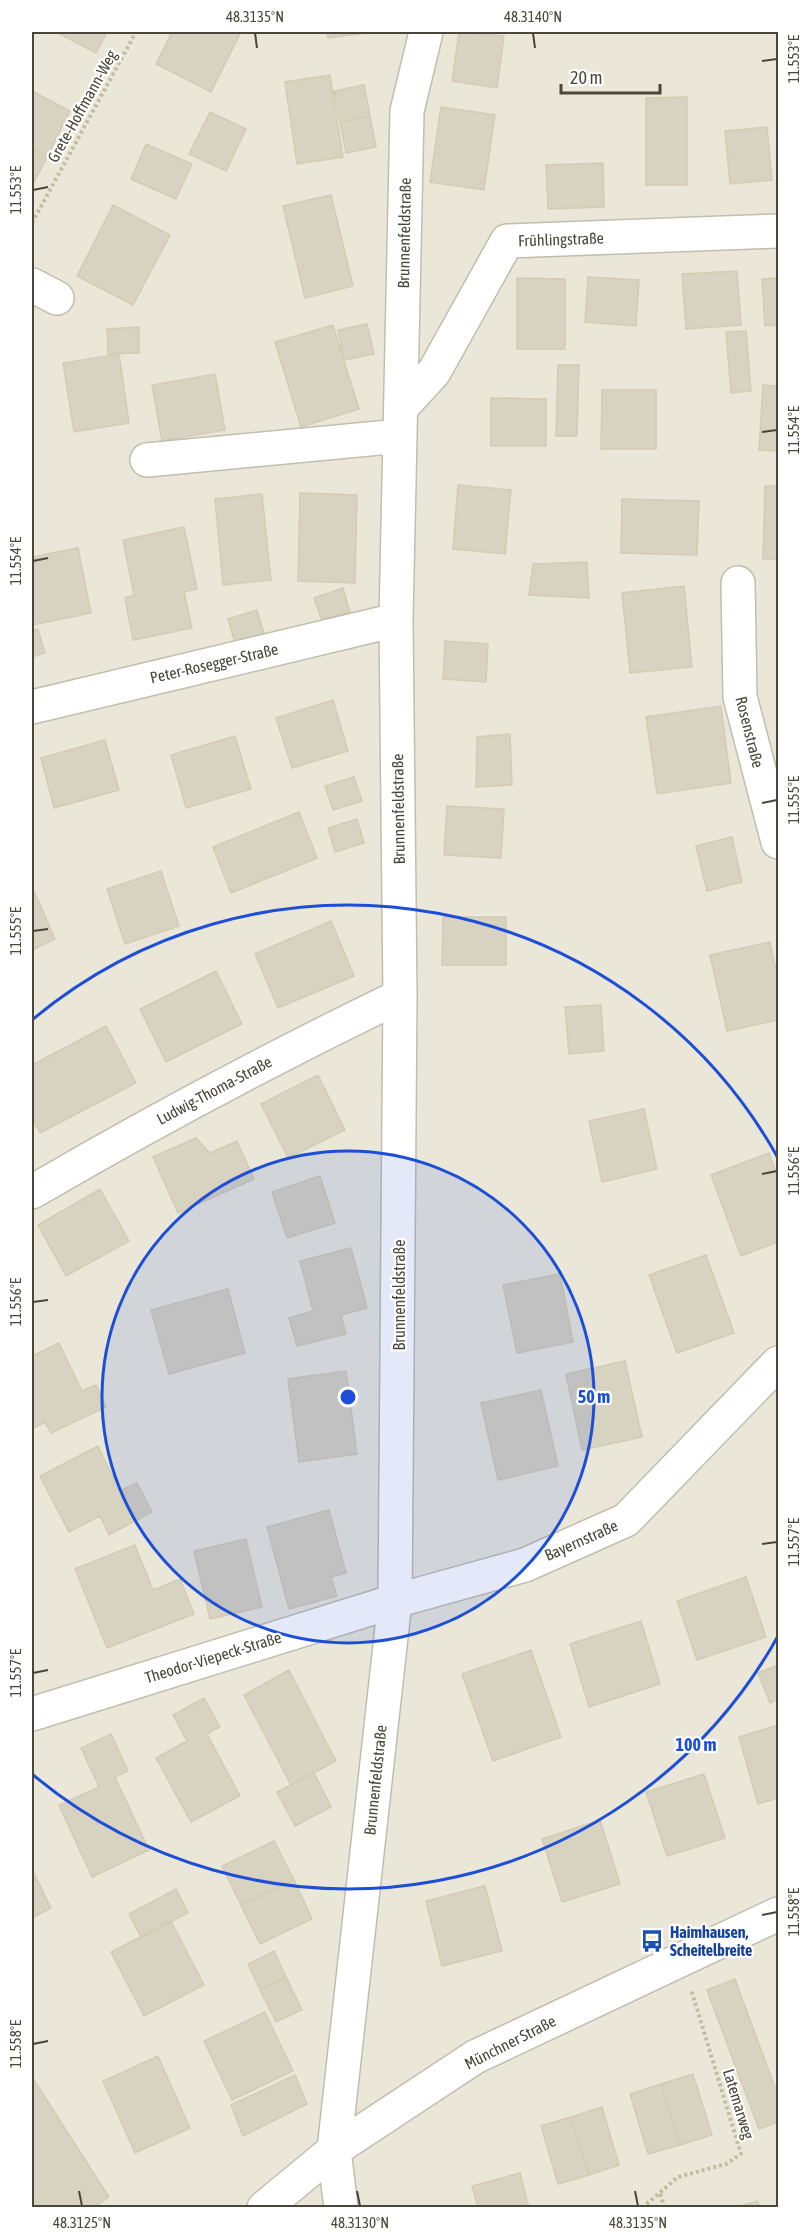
<svg xmlns="http://www.w3.org/2000/svg" width="810" height="2239" viewBox="0 0 810 2239" font-family="'Asap Condensed',sans-serif">
<rect width="100%" height="100%" fill="#f6f4eb"/>
<!-- residential -->
<path fill="#eae7d9" d="M32,32h746v2175h-746z"/>
<!-- building -->
<path fill="#d8d2c0" stroke="#d2ccb3" stroke-width="1.5" d="M56,32h51l-11,21z
M172,32h69l-30,60 -55,-28z
M327,32h39v1l-38,5z
M459,32l45,4 -7,52 -45,-7z
M330,75l13,82 -46,7 -12,-82z
M364,85l6,31 -30,6 -6,-31z
M32,91l38,20 -23,46 -15,-9z
M687,97v88h-41v-87z
M441,107l54,8 -11,75 -54,-8z
M210,112l36,17 -20,42 -37,-17z
M370,116l6,31 -30,6 -6,-31z
M767,127l5,53 -42,4 -5,-53z
M146,144l46,20 -16,35 -45,-20z
M32,148l15,9 -15,29z
M603,163l1,44 -56,2 -2,-44z
M331,195l22,91 -48,12 -22,-92z
M113,205l57,30 -37,70 -56,-29z
M737,271l4,54 -55,4 -4,-55z
M588,277l51,3 -3,46 -51,-4z
M517,278l48,1v70h-48z
M778,278v47l-13,1 -3,-47z
M367,324l7,30 -30,6 -6,-30z
M333,325l26,84 -58,18 -26,-85z
M139,327v26l-31,1 -1,-25z
M746,331l5,60 -20,2 -5,-61z
M119,354l10,69 -55,9 -11,-69z
M558,365h21l-2,71h-21z
M215,374l10,56 -63,11 -10,-56z
M763,385l15,1v65l-19,-1z
M602,390h54v59h-55z
M491,398l55,1v47h-55z
M458,485l53,5 -6,64 -52,-5z
M765,486h13v73h-15z
M300,493l57,2 -2,88 -57,-2z
M262,494l9,86 -48,5 -8,-86z
M622,499l77,2 -2,54 -76,-2z
M184,527l13,62 -13,3 8,36 -59,12 -8,-42 9,-3 -11,-55z
M78,548l13,65 -59,12v-68z
M587,562l2,36 -60,-3 4,-31z
M684,586l8,81 -62,6 -8,-80z
M343,588l7,24 -28,9 -8,-23z
M257,610l7,24 -29,9 -7,-24z
M38,629l7,24 -13,4v-26z
M445,641l43,3 -2,38 -43,-3z
M333,700l15,51 -56,17 -16,-50z
M721,706l10,77 -74,11 -11,-77z
M510,734l2,51 -36,2 1,-50z
M235,736l16,53 -65,19 -15,-53z
M105,740l14,50 -65,18 -13,-50z
M354,777l8,24 -29,9 -8,-24z
M447,806l57,3 -3,49 -57,-3z
M299,812l18,46 -86,35 -18,-46z
M357,819l7,24 -29,9 -7,-24z
M732,837l10,45 -35,9 -11,-45z
M161,871l18,55 -54,18 -18,-55z
M32,893h3l20,46 -23,11z
M443,917h63v48h-64z
M331,921l23,55 -76,32 -23,-54z
M770,942l8,38v40l-51,11 -17,-76z
M216,971l26,53 -76,38 -26,-53z
M601,1005l3,46 -35,3 -4,-47z
M106,1026l30,57 -96,50 -8,-15v-53z
M318,1075l27,55 -57,28 -27,-54z
M644,1109l13,60 -55,13 -13,-61z
M196,1138l14,15 27,-12 17,38 -76,34 -25,-56z
M769,1153l9,26v63l-37,14 -30,-81z
M320,1176l15,47 -48,15 -15,-46z
M100,1189l29,52 -63,35 -28,-51z
M351,1248l16,60 -26,7 5,19 -49,12 -8,-28 24,-7 -13,-50z
M706,1255l28,78 -57,20 -28,-78z
M560,1274l13,68 -56,11 -14,-68z
M228,1289l17,64 -76,21 -18,-64z
M59,1343l23,48 14,-6 10,22 -55,26 -6,-11 -13,7v-73z
M625,1361l17,76 -60,13 -16,-76z
M346,1371l11,83 -58,8 -11,-83z
M541,1390l17,76 -60,14 -17,-77z
M98,1446l22,45 17,-8 15,29 -43,23 -9,-19 -31,16 -29,-56z
M329,1510l17,63 -15,4 6,19 -48,13 -22,-82z
M246,1539l16,68 -52,12 -16,-68z
M135,1545l18,45 27,-11 14,35 -87,34 -32,-79z
M746,1577l20,60 -69,23 -20,-59z
M641,1621l19,63 -71,23 -19,-63z
M531,1650l30,87 -68,24 -31,-87z
M778,1665v34l-8,4 -12,-30z
M289,1670l47,91 -45,24 -47,-90z
M204,1698l16,29 -13,7 33,62 -49,26 -35,-64 31,-17 -14,-26z
M778,1725v73l-20,6 -19,-67z
M111,1734l17,37 -13,6 34,73 -57,27 -33,-72 40,-18 -18,-39z
M314,1773l17,34 -36,19 -18,-34z
M704,1774l21,64 -58,18 -21,-64z
M600,1820l20,64 -58,18 -20,-63z
M274,1841l20,39 -53,25 -19,-39z
M32,1869l19,39 -19,10z
M294,1880l18,39 -52,25 -19,-39z
M485,1886l17,65 -60,15 -16,-65z
M176,1889l12,24 -47,24 -12,-23z
M171,1921l33,64 -60,31 -33,-64z
M274,1951l12,26 -26,13 -12,-26z
M286,1977l16,33 -26,12 -16,-32z
M735,1979l43,117v26l-19,7 -52,-139z
M265,2012l28,59 -61,29 -28,-59z
M158,2056l32,72 -55,25 -32,-72z
M693,2074l19,61 -32,10 -19,-61z
M295,2075l12,29 -64,32 -12,-31z
M34,2080l75,117 -16,11h-61v-127z
M661,2084l19,61 -32,9 -18,-60z
M602,2107l17,58 -30,10 -18,-58z
M571,2117l18,58 -31,9 -17,-58z
M520,2173l9,35h-51l-6,-22z
M758,2201l2,7h-27z"/>
<g fill="none" stroke-linecap="round" stroke-linejoin="round">
<!-- minor casing -->
<g stroke="#c1bead" stroke-width="36">
<path id="minor" d="M32,285l25,13
M401,408l33,-36 73,-131 271,-10
M147,460l253,-24
M738,583l2,114 38,145
M32,707l364,-87
M32,1192c120,-70 242,-135 368,-196
M32,1714l363,-113 130,-36 101,-45 152,-157
M264,2208l70,-58 141,-93 303,-143
M341,2208l-7,-58 61,-549 5,-605 -4,-376 11,-509 19,-79"/>
</g>
<!-- path -->
<path stroke="#c3bd9e" stroke-width="4" stroke-dasharray="3 3" stroke-linecap="butt" d="M32,223l104,-191
M660,2194l5,14
M642,2208l36,-31 48,-13 15,-10 -50,-165"/>
<!-- minor -->
<use href="#minor" stroke="#fff" stroke-width="33"/>
</g>
<!-- ticks -->
<path fill="none" stroke="#4a4639" stroke-width="2" d="M255,33l2,15M533,33l2,15M762,61l15,-2M33,190l15,-3M762,432l15,-2M33,561l15,-3M762,803l15,-3M33,931l15,-2M762,1174l15,-3M33,1302l15,-2M762,1544l15,-2M33,1673l15,-3M762,1915l15,-3M33,2044l15,-3M79,2191l3,15M357,2191l3,15M635,2191l3,15"/>
<!-- distance rings -->
<circle cx="348" cy="1397" r="246" fill="#1d4ed8" fill-opacity=".12"/>
<g fill="none" stroke="#1d4ed8" stroke-width="3">
<circle cx="348" cy="1397" r="246"/>
<path d="M778 1636A492 492 0 0 1 32 1774M32 1020A492 492 0 0 1 778 1158"/>
</g>
<!-- icons -->
<defs>
<g id="bus-bare" transform="scale(1.8)"><path d="M-5-6H5V4H4V6H2V4H-2V6H-4V4H-5ZM-3.5-4V0h7V-4ZM-3.5 1.2v1.5H-2V1.2ZM2 1.2v1.5H3.5V1.2Z" fill="#1a4fb4" stroke="#fff" stroke-width="2.5" paint-order="stroke"/></g>
</defs>
<g fill-rule="evenodd">
<use href="#bus-bare" x="652" y="1941"/>
</g>
<g text-anchor="middle" dominant-baseline="central" stroke-width="4.5" stroke-linejoin="round" paint-order="stroke">
<!-- street labels -->
<g font-size="16" fill="#4a4639" stroke="#fff">
<text transform="translate(82 106) rotate(-61)">Grete-Hoffmann-Weg</text>
<text transform="translate(404 233) rotate(-89)">Brunnenfeldstraße</text>
<text transform="translate(561 239) rotate(-2)">Frühlingstraße</text>
<text transform="translate(214 663) rotate(-13)">Peter-Rosegger-Straße</text>
<text transform="translate(750 732) rotate(76)">Rosenstraße</text>
<text transform="translate(398 809) rotate(-91)">Brunnenfeldstraße</text>
<text transform="translate(214 1090) rotate(-28)">Ludwig-Thoma-Straße</text>
<text transform="translate(399 1295) rotate(-90)">Brunnenfeldstraße</text>
<text transform="translate(581 1540) rotate(-24)">Bayernstraße</text>
<text transform="translate(213 1657) rotate(-17)">Theodor-Viepeck-Straße</text>
<text transform="translate(375 1780) rotate(-84)">Brunnenfeldstraße</text>
<text transform="translate(510 2042) rotate(-27)">Münchner Straße</text>
<text transform="translate(739 2104) rotate(73)">Latemarweg</text>
</g>
<!-- transit labels -->
<g font-size="16" font-weight="bold" fill="#164399" stroke="#fff" text-anchor="start">
<text x="670" y="1932">Haimhausen,<tspan x="670" dy="18">Scheitelbreite</tspan></text>
</g>
</g>
<circle cx="348" cy="1397" r="9" fill="#1d4ed8" stroke="#fff" stroke-width="3"/>
<g font-size="18" text-anchor="middle" font-weight="bold" fill="#1d4ed8" stroke="#fff" stroke-width="4.5" stroke-linejoin="round" paint-order="stroke">
<text x="594" y="1403">50 m</text>
<text x="696" y="1751">100 m</text>
</g>
<!-- border -->
<rect width="810" height="2239" fill="none" stroke="#ffffff" stroke-width="66"/>
<!-- scale -->
<path d="M561 84v9h99v-9" fill="none" stroke="#4a4639" stroke-width="3"/>
<text x="570" y="84" font-size="18" fill="#4a4639" stroke="#ffffff" stroke-width="4.5" paint-order="stroke">20 m</text>
<rect x="33" y="33" width="744" height="2173" fill="none" stroke="#4a4639" stroke-width="2"/>
<g font-size="15" text-anchor="middle" fill="#4a4639">
<text x="255" y="22">48.3135°N</text>
<text x="533" y="22">48.3140°N</text>
<text transform="translate(794 59) rotate(-90)" y="5">11.553°E</text>
<text transform="translate(16 190) rotate(-90)" y="5">11.553°E</text>
<text transform="translate(794 430) rotate(-90)" y="5">11.554°E</text>
<text transform="translate(16 561) rotate(-90)" y="5">11.554°E</text>
<text transform="translate(794 800) rotate(-90)" y="5">11.555°E</text>
<text transform="translate(16 931) rotate(-90)" y="5">11.555°E</text>
<text transform="translate(794 1171) rotate(-90)" y="5">11.556°E</text>
<text transform="translate(16 1302) rotate(-90)" y="5">11.556°E</text>
<text transform="translate(794 1542) rotate(-90)" y="5">11.557°E</text>
<text transform="translate(16 1673) rotate(-90)" y="5">11.557°E</text>
<text transform="translate(794 1912) rotate(-90)" y="5">11.558°E</text>
<text transform="translate(16 2044) rotate(-90)" y="5">11.558°E</text>
<text x="82" y="2228">48.3125°N</text>
<text x="360" y="2228">48.3130°N</text>
<text x="638" y="2228">48.3135°N</text>
</g>
</svg>
